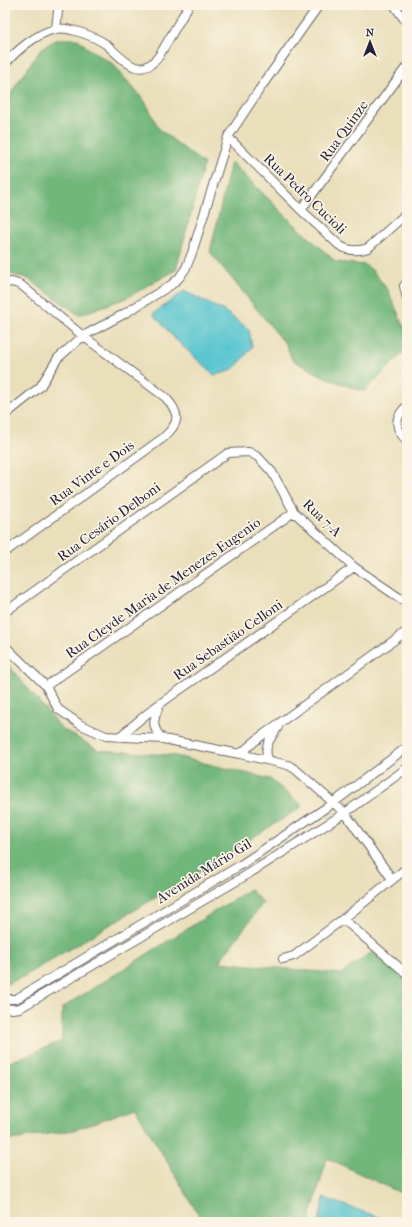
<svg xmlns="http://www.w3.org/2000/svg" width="412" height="1227" viewBox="0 0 412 1227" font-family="'IM FELL French Canon',serif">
<rect width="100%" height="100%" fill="#fcf5e5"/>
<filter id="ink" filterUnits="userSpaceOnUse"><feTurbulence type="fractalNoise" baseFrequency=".025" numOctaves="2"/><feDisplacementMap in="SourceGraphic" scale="8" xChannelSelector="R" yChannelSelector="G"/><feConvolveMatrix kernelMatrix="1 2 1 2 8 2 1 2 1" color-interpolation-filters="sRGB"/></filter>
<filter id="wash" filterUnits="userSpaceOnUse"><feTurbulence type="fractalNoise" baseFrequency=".012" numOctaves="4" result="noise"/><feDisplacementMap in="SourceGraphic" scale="16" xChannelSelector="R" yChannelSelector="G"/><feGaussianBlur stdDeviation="0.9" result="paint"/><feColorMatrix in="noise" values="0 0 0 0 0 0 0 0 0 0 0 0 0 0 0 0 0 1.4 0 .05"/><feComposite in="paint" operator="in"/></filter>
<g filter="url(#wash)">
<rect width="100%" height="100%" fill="#e9dfbb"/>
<!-- forest -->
<path fill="#71b67a" stroke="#4a6c5a" d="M58,39h20l10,9 25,16 33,39 13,26 45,35 -28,106 -50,28 -47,17 -52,-37 -22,-5v-168l11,-20 26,-37z
M231,162l62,61 43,39 29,3 7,5 16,20 19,44v15l-43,43 -37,-14 -35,-18 -5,-14 -77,-94z
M5,661l56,67 37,22 73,5 99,24 33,27 -108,68 -171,102 -17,8 -2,-2z
M250,889l13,14 -44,59 122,12 32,-23 34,28v217l-80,-38 -18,64h-114l5,-5 -65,-109 -61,22 -69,11v-77l57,-23v-33z"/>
<!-- water -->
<path fill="#58c5cf" stroke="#3d7485" d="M184,291l40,20 25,18 3,18c-13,16 -16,25 -38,28l-39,-36 -22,-25z
M324,1198l69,24h-74z"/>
</g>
<g filter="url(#ink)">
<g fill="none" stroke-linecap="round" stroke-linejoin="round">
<!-- street casing -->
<g stroke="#686468" stroke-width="10">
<path id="street" d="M394,5l13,18
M56,29l2,-18 3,-6
M5,64c12,-14 31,-30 50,-35 13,-3 41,8 52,16 7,6 18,18 26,21 11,5 20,-2 26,-10l30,-51
M228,137l73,73 38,35c9,6 18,7 29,3l39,-35
M301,210l106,-144
M407,282l-3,4 3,13
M5,283l7,-1 9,3 62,51 82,61c16,17 15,26 -2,41l-158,114
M407,406c-14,12 -12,23 0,35
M5,415l35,-28 18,-29 25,-22 41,-22 47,-29 8,-7 7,-10 6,-15 36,-116 31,-47 60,-85
M5,612l223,-159 21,-1 9,5 14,15 22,40 60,55 53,36
M5,646l41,40 12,23 23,16 25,11 57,3 77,15 48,11 7,4 50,44 47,66
M46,686l248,-174
M159,706c-6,14 -8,22 4,33
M119,737l35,-29 200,-141
M240,754l20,-17 147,-106
M272,761l-4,-2c-5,-13 3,-21 10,-32
M343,919l64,55
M283,959l11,-3 49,-37 64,-51
M5,999h11l223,-133 94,-63 74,-56
M5,1008l7,1 8,-1 225,-132 100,-63 62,-45"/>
</g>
<!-- street -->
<use href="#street" stroke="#fff" stroke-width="8"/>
</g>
</g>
<g text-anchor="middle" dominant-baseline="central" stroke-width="3.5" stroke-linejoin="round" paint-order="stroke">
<!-- street labels -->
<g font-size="14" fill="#22223b" stroke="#fcf5e5">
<text transform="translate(344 131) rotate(-54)">Rua Quinze</text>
<text transform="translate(305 194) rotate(44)">Rua Pedro Cucioli</text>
<text transform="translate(92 473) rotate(-36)">Rua Vinte e Dois</text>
<text transform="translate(322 518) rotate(44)">Rua 7-A</text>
<text transform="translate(109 522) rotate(-36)">Rua Cesário Delboni</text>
<text transform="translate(163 588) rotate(-35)">Rua Cleyde Maria de Menezes Eugenio</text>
<text transform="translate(228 640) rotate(-35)">Rua Sebastião Celloni</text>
<text transform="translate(204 871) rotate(-32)">Avenida Mário Gil</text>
</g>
</g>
<!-- margin -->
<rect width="412" height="1227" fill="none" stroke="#fcf5e5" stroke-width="20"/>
<!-- north arrow -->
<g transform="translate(370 42)" stroke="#fcf5e5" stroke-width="3" paint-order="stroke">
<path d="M0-3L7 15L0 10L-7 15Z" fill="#22223b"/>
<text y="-6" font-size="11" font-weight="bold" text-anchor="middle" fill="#22223b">N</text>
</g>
</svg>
